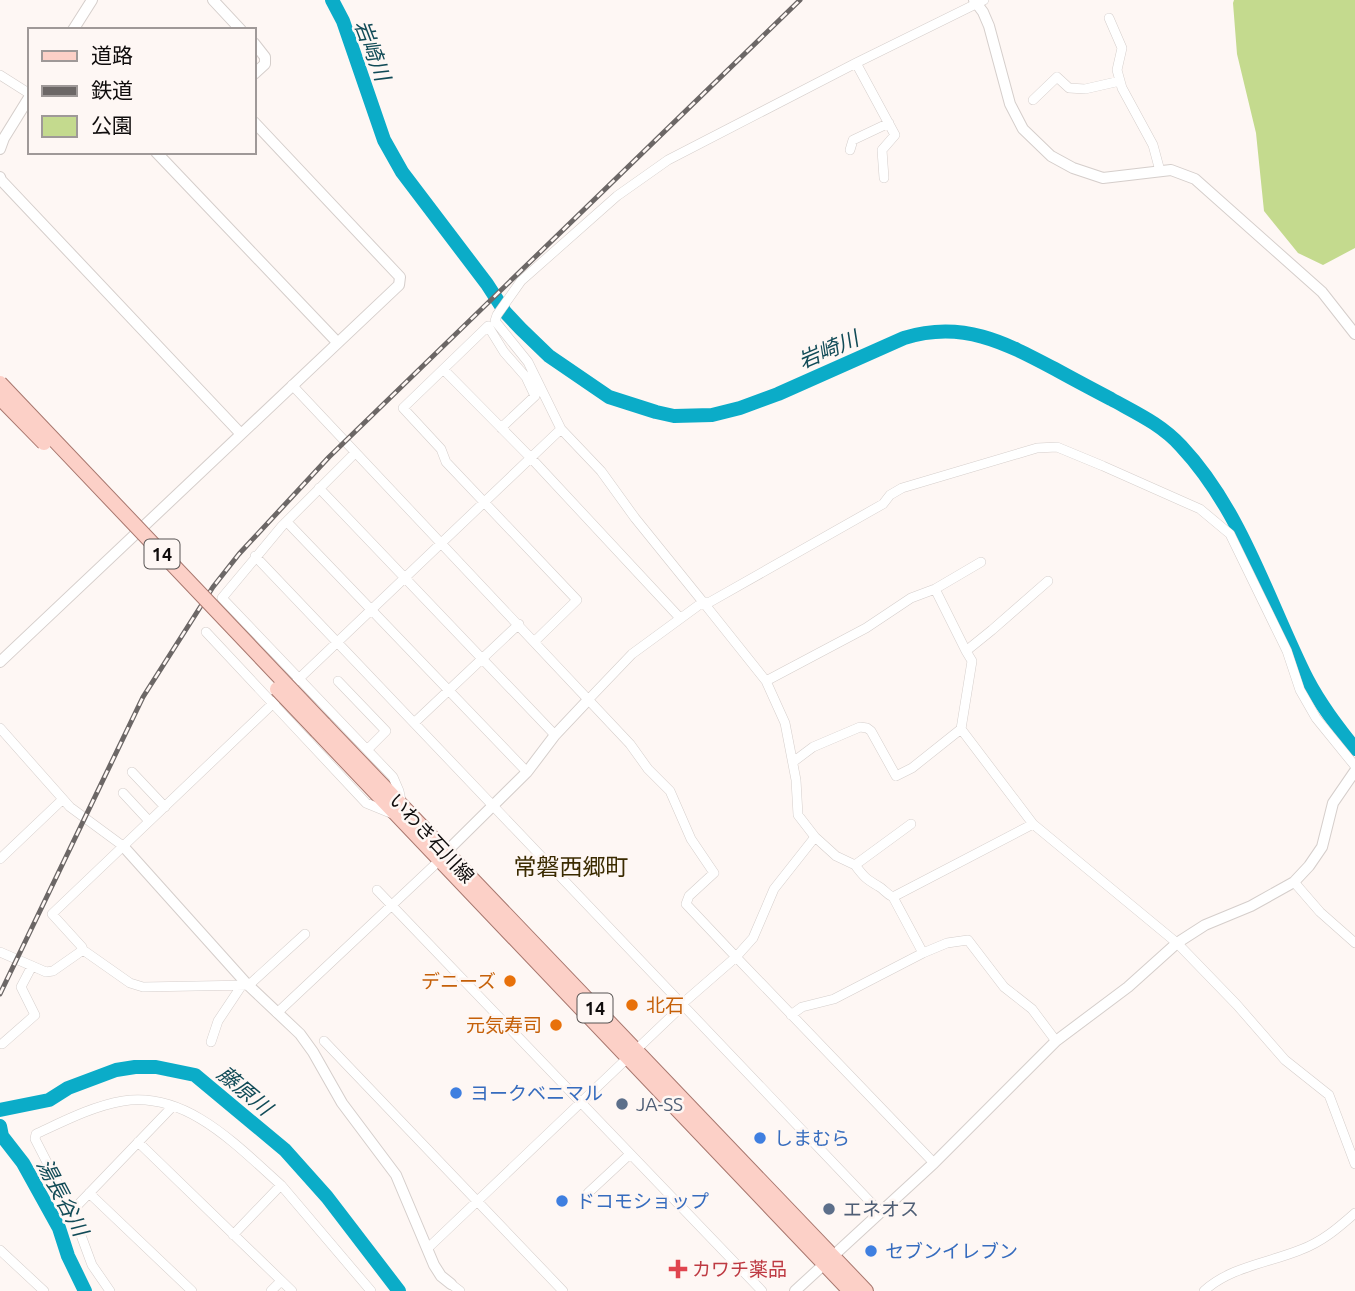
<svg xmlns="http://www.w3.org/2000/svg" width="1355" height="1291" viewBox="0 0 1355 1291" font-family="Ubuntu,'Noto Sans JP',sans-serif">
<rect width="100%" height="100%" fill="#fef7f4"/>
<!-- green -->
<path fill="#c4da8e" d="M1234,0h121v248l-32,17 -25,-12 -34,-42 -8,-78 -19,-79 -4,-51z"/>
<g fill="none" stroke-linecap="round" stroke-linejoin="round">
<!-- river -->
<path stroke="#0bacc8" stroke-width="14" d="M332,0l11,21 41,119 18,32 85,112 18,28 16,17 28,27 60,41 47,15 18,4 38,-1 28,-7 38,-14 126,-56c58,-18 100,4 151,31 18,10 37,20 56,30 25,14 50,25 70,47 61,65 87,155 126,233 13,25 30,47 48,70
M0,1110l49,-10 19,-12 48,-18 19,-3h21l39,8 90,75 42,47 72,94
M0,1126l2,10 21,27 36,65 9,28 17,35"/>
<!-- minor casing -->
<g stroke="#d5cecb" stroke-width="10">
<path id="minor" d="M1109,18l13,30 -5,22 5,18 31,57 7,26
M856,63l39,72 -13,15 2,28
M0,75l30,19
M1033,100l24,-23 12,11 16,1 35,-8
M850,150l3,-10 36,-17
M444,370l87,88 149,160
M292,385l338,359 18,25 22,22 21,48 23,34 -25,23 -3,8 50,53 -54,47 -3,5 -251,239
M501,428l34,-32 -9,-19 -22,-25 -16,-26 -85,82 38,41 5,13 131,138 -42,41
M355,453l-73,73 -60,72 171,179 6,14 3,14
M319,488l236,247
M287,522l240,250
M255,556l625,656
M935,589l31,62 26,-21 56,-49
M206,632l160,171 27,11
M966,651l6,10 -11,68 72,95 144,119 60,62 48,55 44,35 26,69
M338,681l48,50 -18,18
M766,681l100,-53 45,-30 24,-9 46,-27
M588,700l44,-46 71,-52 -68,-84 -34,-47 -40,-42 -33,-67 -33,-41 2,-6 24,-34 96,-85 51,-36 188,-97 128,-63
M414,723l105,-99
M0,728l70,79 53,39
M793,762l20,-15 47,-20 7,1 4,3 25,45 16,-8 49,-39
M132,772l33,35
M123,793l26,28
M911,824l-56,41 -19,-9 -21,-19 -17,-22 -2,-35 -11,-57 -19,-42 -63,-79h7l173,-98 7,-9 12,-7 135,-40 20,-1 46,19 97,43 30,25 57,117 13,39 16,28 39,48
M815,837l-41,52 -21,49 -17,19 198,206
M0,859l63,-60
M1294,882l26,30 35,31
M377,890l385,401
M893,897l140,-73
M305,934l-56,51 -106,2 -13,-4 -47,-33 -1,-3 -30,-33 509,-485
M0,952l46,20 7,-1 30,-21
M923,953l24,-10 21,-3 36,47 28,22 24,32
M277,1013l165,-155
M791,1015l11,-8 32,-8 89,-46 -30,-56c-7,-3 -9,-8 -15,-11 -12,-7 -14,-9 -23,-21
M324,1041l239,250
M211,1042l7,-21 24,-36
M2,1044l33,-29 -14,-28 11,-21
M138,1142l154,149
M89,1193l103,98
M588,1193l42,-39
M72,1211l101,-105
M233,1235l48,-50
M0,1250l44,41
M451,1284l9,7
M110,1291l-18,-26 -20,-54 -37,-72 1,-5c28,-13 57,-28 87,-33 64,-10 114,45 158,84l90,106
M271,1291l10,-10
M1204,1291c26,-24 64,-28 96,-41 22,-8 38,-22 55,-37"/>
</g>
<!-- tertiary casing -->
<g stroke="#d5cecb" stroke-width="12">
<path id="tertiary" d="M213,0l28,30
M974,0l9,12 6,14 21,78 13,25 28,27 22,12 30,10 68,-8 24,9 127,113 33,42
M73,30l19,-30
M254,43l11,14v7l-11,10
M0,149l4,-11 26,-42
M156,152l181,190
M0,177l1,3 240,254
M0,662l399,-377 1,-8 -146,-155
M123,846l123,137 54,51 13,18 29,51 54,72 38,90 7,11 10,8
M445,853l82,-81 28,-37 33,-35
M795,1291l139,-128 122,-122 72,-54 49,-44 28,-18 46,-19 43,-24 15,-16 13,-19 11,-44 22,-32"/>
</g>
<!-- primary casing -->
<g stroke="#a8776e" stroke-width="16">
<path id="primary" d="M324,724l542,567
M317,731l533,560"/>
</g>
<!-- minor -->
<use href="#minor" stroke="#fff" stroke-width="9"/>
<!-- tertiary -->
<use href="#tertiary" stroke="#fff" stroke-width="10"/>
<!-- primary -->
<use href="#primary" stroke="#fcd0c7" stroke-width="14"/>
<!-- rail casing -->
<g stroke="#6c6766" stroke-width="5">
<path id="rail" d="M0,994l143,-297 70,-110 26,-33 90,-97 471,-457"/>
</g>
<!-- rail -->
<use href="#rail" stroke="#fef7f4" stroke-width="2.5" stroke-dasharray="8" stroke-linecap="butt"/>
<!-- primary-bridge casing -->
<g stroke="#a8776e" stroke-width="16" stroke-linecap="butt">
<path id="primary-bridge" d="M0,383l324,341
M0,398l44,45
M277,689l40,42"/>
</g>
<!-- primary-bridge -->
<use href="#primary-bridge" stroke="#fcd0c7" stroke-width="14"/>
</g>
<!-- markers -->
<g fill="#e8710a" stroke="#fef7f4" stroke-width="2.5">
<circle cx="510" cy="981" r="7"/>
<circle cx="632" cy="1005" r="7"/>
<circle cx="556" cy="1025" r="7"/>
</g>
<g fill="#3f7fe0" stroke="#fef7f4" stroke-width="2.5">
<circle cx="456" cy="1093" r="7"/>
<circle cx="760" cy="1138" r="7"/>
<circle cx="562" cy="1201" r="7"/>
<circle cx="871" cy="1251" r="7"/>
</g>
<g fill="#5c6f8a" stroke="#fef7f4" stroke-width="2.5">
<circle cx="622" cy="1104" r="7"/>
<circle cx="829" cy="1209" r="7"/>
</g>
<path fill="#e0444e" stroke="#fef7f4" stroke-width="2.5" d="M674.5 1258.5h7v7h7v7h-7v7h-7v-7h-7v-7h7z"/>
<g text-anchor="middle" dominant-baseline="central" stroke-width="5" stroke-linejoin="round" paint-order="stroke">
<!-- shield labels -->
<g fill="#fef7f4" stroke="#575352" stroke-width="2">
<rect x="144.5" y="539.5" width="35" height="29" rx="5"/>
<rect x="577.5" y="993.5" width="35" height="29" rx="5"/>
</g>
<g font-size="18" font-weight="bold" fill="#100d0d">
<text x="162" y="554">14</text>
<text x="595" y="1008">14</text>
</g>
<!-- street labels -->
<g font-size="19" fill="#100d0d" stroke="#fef7f4">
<text transform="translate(432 838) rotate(47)">いわき石川線</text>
</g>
<!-- food labels -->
<g font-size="19" fill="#c56008" stroke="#fef7f4" text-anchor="end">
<text x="496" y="981">デニーズ</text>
<text x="646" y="1005" text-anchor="start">北石</text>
<text x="542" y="1025">元気寿司</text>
</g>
<!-- shop labels -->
<g font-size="19" fill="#366cbe" stroke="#fef7f4" text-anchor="start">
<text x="470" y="1093">ヨークベニマル</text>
<text x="774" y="1138">しまむら</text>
<text x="576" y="1201">ドコモショップ</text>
<text x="885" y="1251">セブンイレブン</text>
</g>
<!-- service labels -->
<g font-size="19" fill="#4e5e75" stroke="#fef7f4" text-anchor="start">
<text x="636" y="1104">JA-SS</text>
<text x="843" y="1209">エネオス</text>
</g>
<!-- health labels -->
<g font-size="19" fill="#be3a42" stroke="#fef7f4" text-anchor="start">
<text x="692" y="1269">カワチ薬品</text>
</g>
<!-- water labels -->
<g font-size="21" font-style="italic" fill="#114b57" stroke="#fef7f4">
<text transform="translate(373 50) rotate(69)">岩崎川</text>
<text transform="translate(828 349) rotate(-23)">岩崎川</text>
<text transform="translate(245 1090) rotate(40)">藤原川</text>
<text transform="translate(63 1197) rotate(62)">湯長谷川</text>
</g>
<!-- quarter labels -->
<g font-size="23" fill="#3b2b01" stroke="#fef7f4">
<text x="571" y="866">常磐西郷町</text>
</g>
</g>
<!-- legend -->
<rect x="28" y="28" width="228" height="126" fill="#fef7f4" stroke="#9f9998" stroke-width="2"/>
<rect x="42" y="51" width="35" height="10" fill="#fcd0c7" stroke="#9f9998" stroke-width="2"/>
<text x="91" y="63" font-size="21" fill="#100d0d">道路</text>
<rect x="42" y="86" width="35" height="10" fill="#6c6766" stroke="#9f9998" stroke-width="2"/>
<text x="91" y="98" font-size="21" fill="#100d0d">鉄道</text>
<rect x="42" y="116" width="35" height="21" fill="#c4da8e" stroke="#9f9998" stroke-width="2"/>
<text x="91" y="133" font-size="21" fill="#100d0d">公園</text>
</svg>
